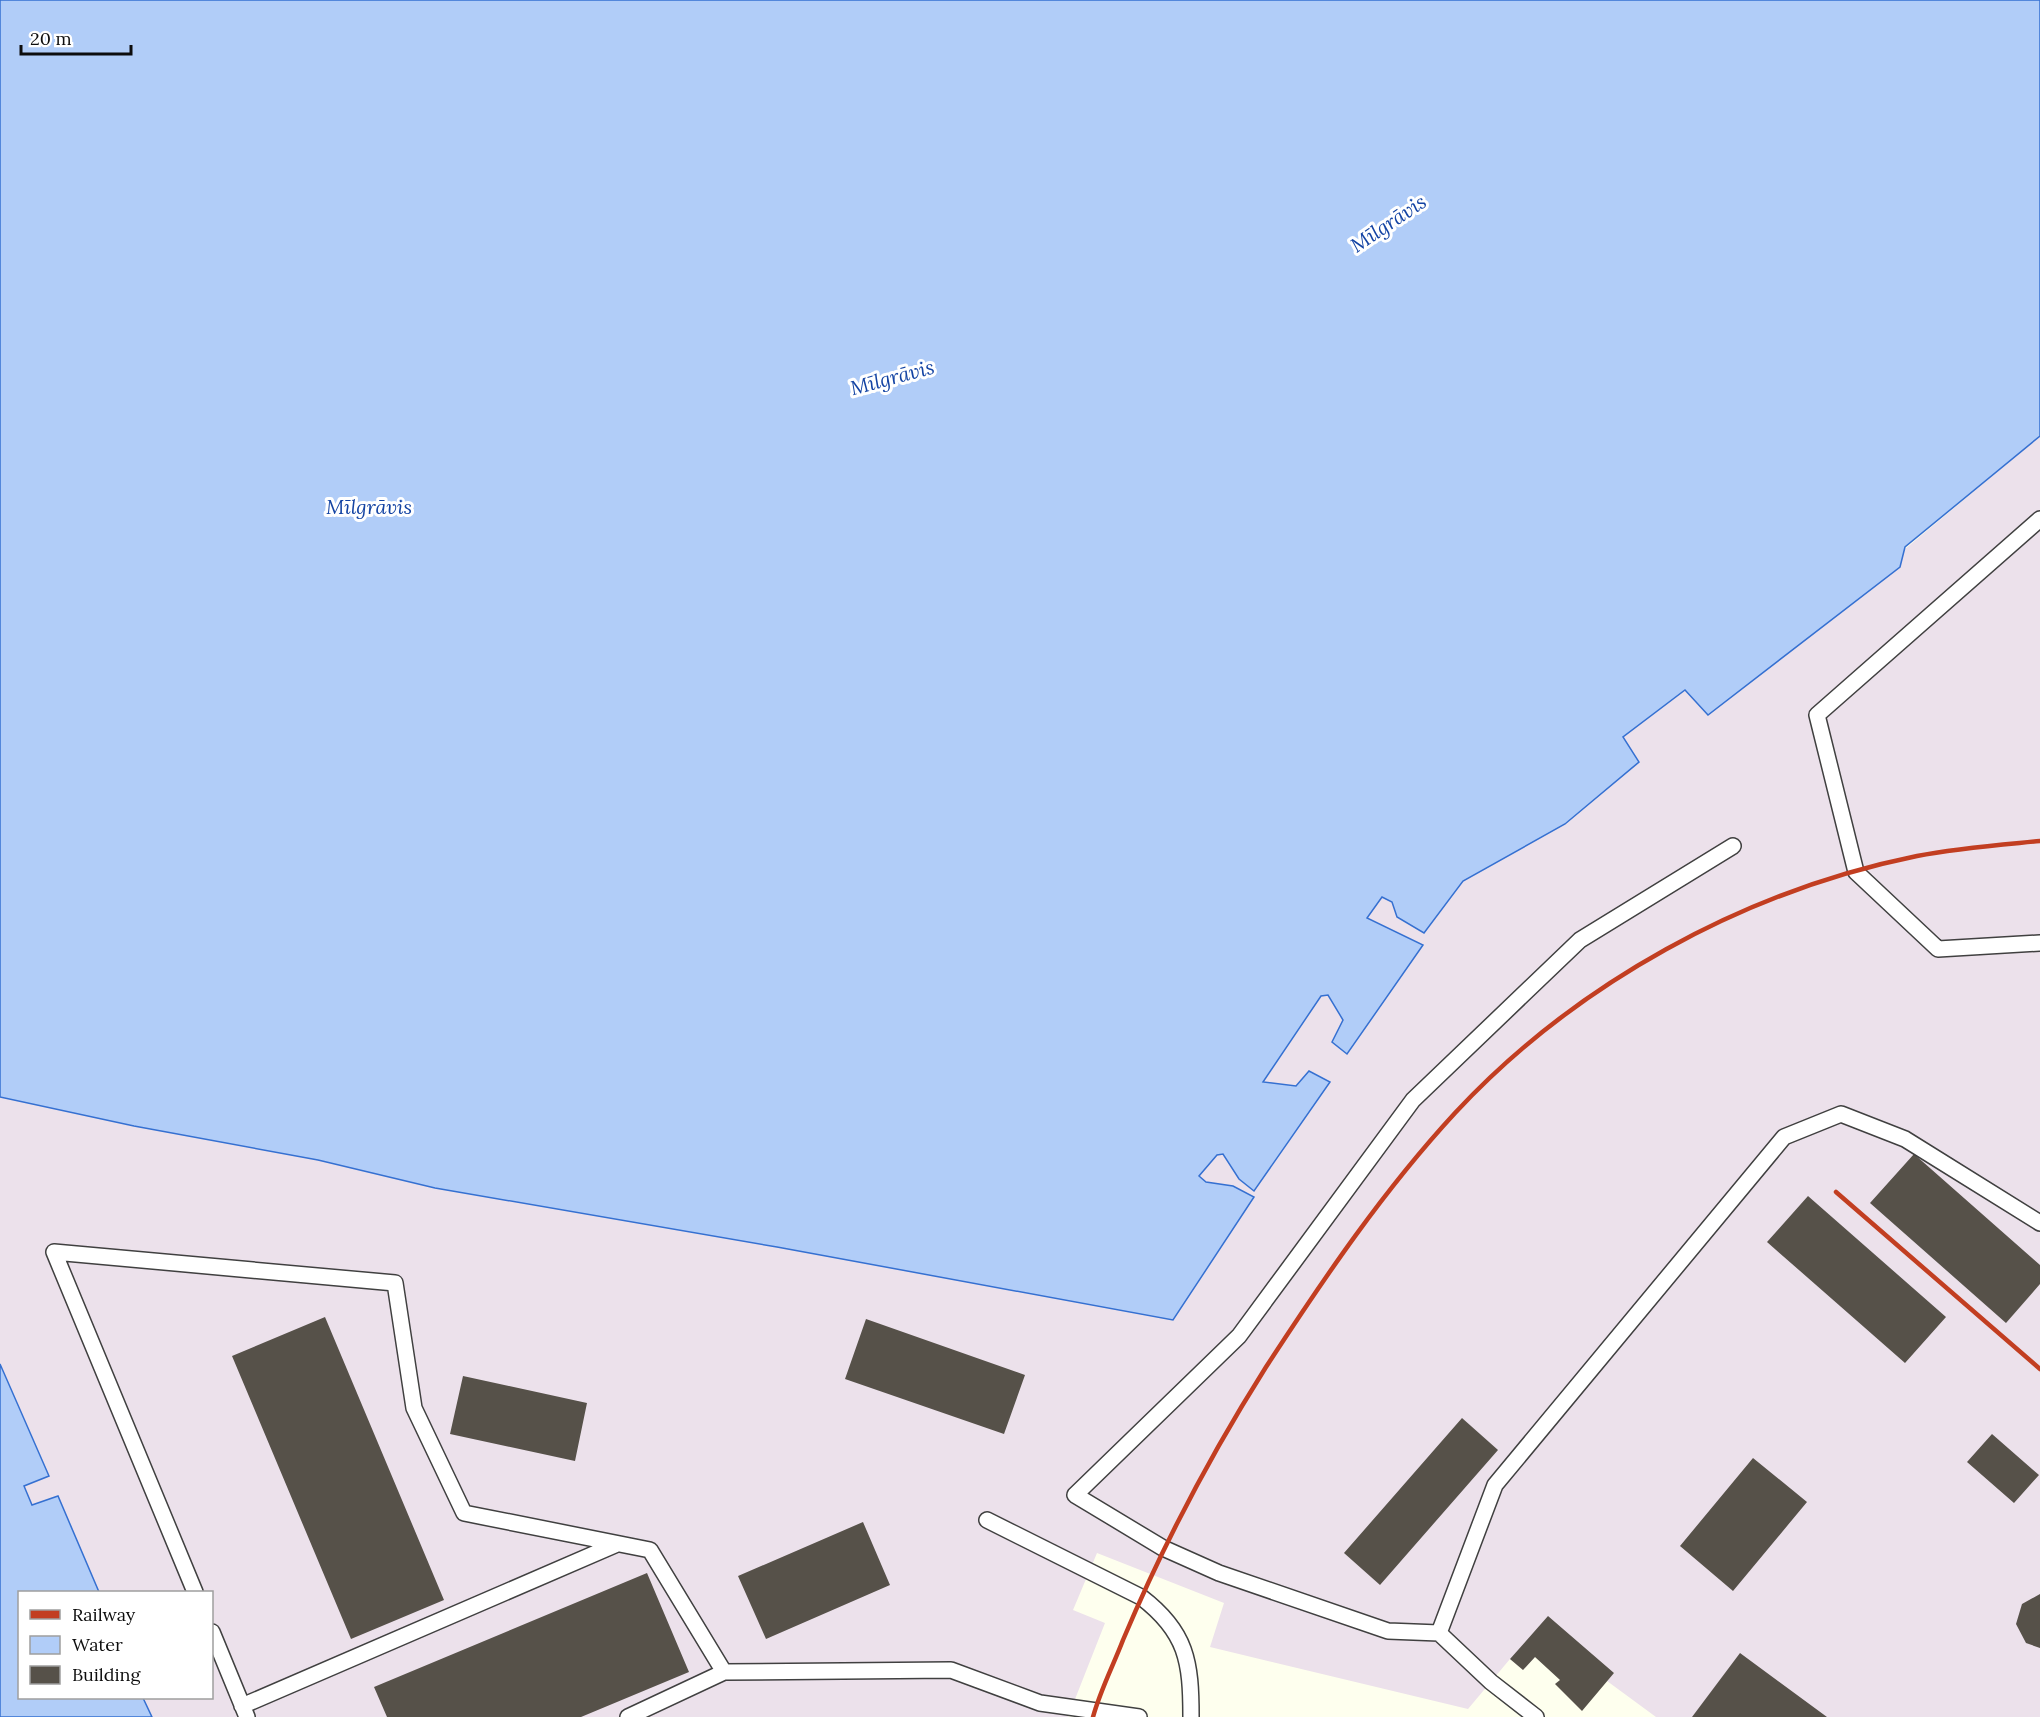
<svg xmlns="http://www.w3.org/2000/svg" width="2040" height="1717" viewBox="0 0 2040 1717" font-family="Lora,serif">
<rect width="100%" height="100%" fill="#feffee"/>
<!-- industrial -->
<path fill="#ece1eb" d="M2040,436v1281h-384l-49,-36 7,-8 -79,-16 -12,13 -13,-11 -42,50 -258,-62 14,-44 -127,-50 -24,57 32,13 -37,94h-916l-9,-19h69v-106h-113l-41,-96 -26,9 -8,-19 25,-10 -49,-112v-267l134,29 184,34 117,28 342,59 477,-49 -21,-12 -27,-4 -7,-6 18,-22h6l16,25 57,-93 -33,-3 58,-87 7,-1 15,25 80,-75 -56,-27 15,-21 10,4 32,32 39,-52 102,-57 73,-62 -15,-25 62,-47 23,24z"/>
<!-- water -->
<path fill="#b1cdf8" stroke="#3570d1" stroke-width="1.5" d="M0,0h2040v436l-135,111 -5,20 -192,148 -23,-25 -62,47 16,25 -74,62 -102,57 -39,52 -27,-16 -5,-15 -10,-5 -15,21 56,27 -76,109 -15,-12 11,-22 -15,-25 -7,1 -58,86 33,4 13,-15 21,11 -76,109 -15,-12 -16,-25 -6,1 -18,21 7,6 27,4 21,11 -81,123 -396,-73 -342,-59 -117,-28 -184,-34 -134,-29z
M0,1364l49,112 -25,10 8,19 26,-9 41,96h-79v106h123l9,19h-152z"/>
<!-- building -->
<path fill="#565149" d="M1914,1154l126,111v19l-34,39 -136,-120z
M1808,1196l138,121 -41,46 -138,-121z
M325,1317l119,283 -93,39 -119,-283z
M866,1319l159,56 -21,59 -159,-55z
M463,1376l124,27 -12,58 -125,-27z
M1462,1418l36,32 -118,135 -36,-32z
M1992,1434l47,41 -25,28 -47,-41z
M1753,1458l54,44 -74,89 -53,-45z
M863,1522l27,63 -124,54 -28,-63z
M647,1573l42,99 -108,45h-194l-13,-30z
M2040,1594v54l-14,-5 -10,-19 6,-20z
M1548,1616l66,57 -32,38 -27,-27 5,-4 -25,-23 -12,13 -13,-11z
M1740,1653l87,64h-135z"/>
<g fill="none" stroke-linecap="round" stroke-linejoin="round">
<!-- service casing -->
<g stroke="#404040" stroke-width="18">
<path id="service" d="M2040,519l-223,196 39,157 82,77 102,-6
M987,1520l154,77c46,35 50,65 50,120
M195,1592l-141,-340 341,31 19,125 50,105 186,37 74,122
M212,1632l35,85
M1439,1633l-51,-2 -169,-58 -56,-25 -88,-53 164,-159 174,-236 167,-160 153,-94
M242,1706l375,-162
M628,1717l96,-45 227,-2 89,33 99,14
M1536,1717l-45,-35 -52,-49 56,-148 289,-348 57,-23 64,25 135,84"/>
</g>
<!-- service -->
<use href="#service" stroke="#fff" stroke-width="15"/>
<!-- rail -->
<path stroke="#c23e21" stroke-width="4.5" d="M1836,1192l204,177
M1093,1717c7,-26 20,-51 30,-77 40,-95 88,-186 143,-273 58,-89 117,-176 189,-254 120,-129 289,-222 462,-257 41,-8 82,-11 123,-15"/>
</g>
<g text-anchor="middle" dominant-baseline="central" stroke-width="6" stroke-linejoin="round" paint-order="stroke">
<!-- water labels -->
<g font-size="20" font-style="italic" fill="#1343a3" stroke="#fff">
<text transform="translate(1388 223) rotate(-34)">Mīlgrāvis</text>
<text transform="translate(892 377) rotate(-15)">Mīlgrāvis</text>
<text x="369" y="506">Mīlgrāvis</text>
</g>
</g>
<!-- legend -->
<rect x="18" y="1591" width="195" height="108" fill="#ffffff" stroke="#9e9e9e" stroke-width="1.5"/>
<rect x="30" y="1610" width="30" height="9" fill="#c23e21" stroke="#9e9e9e" stroke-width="1.5"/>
<text x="72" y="1621" font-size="18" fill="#0d0d0d">Railway</text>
<rect x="30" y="1636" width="30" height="18" fill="#b1cdf8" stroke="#9e9e9e" stroke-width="1.5"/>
<text x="72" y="1651" font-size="18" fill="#0d0d0d">Water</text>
<rect x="30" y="1666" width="30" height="18" fill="#565149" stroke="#9e9e9e" stroke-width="1.5"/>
<text x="72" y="1681" font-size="18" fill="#0d0d0d">Building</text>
<!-- scale -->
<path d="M21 45v9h110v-9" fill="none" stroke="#0d0d0d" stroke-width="3"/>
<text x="30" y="45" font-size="18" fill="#0d0d0d" stroke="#ffffff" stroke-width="4.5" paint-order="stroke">20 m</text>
</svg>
